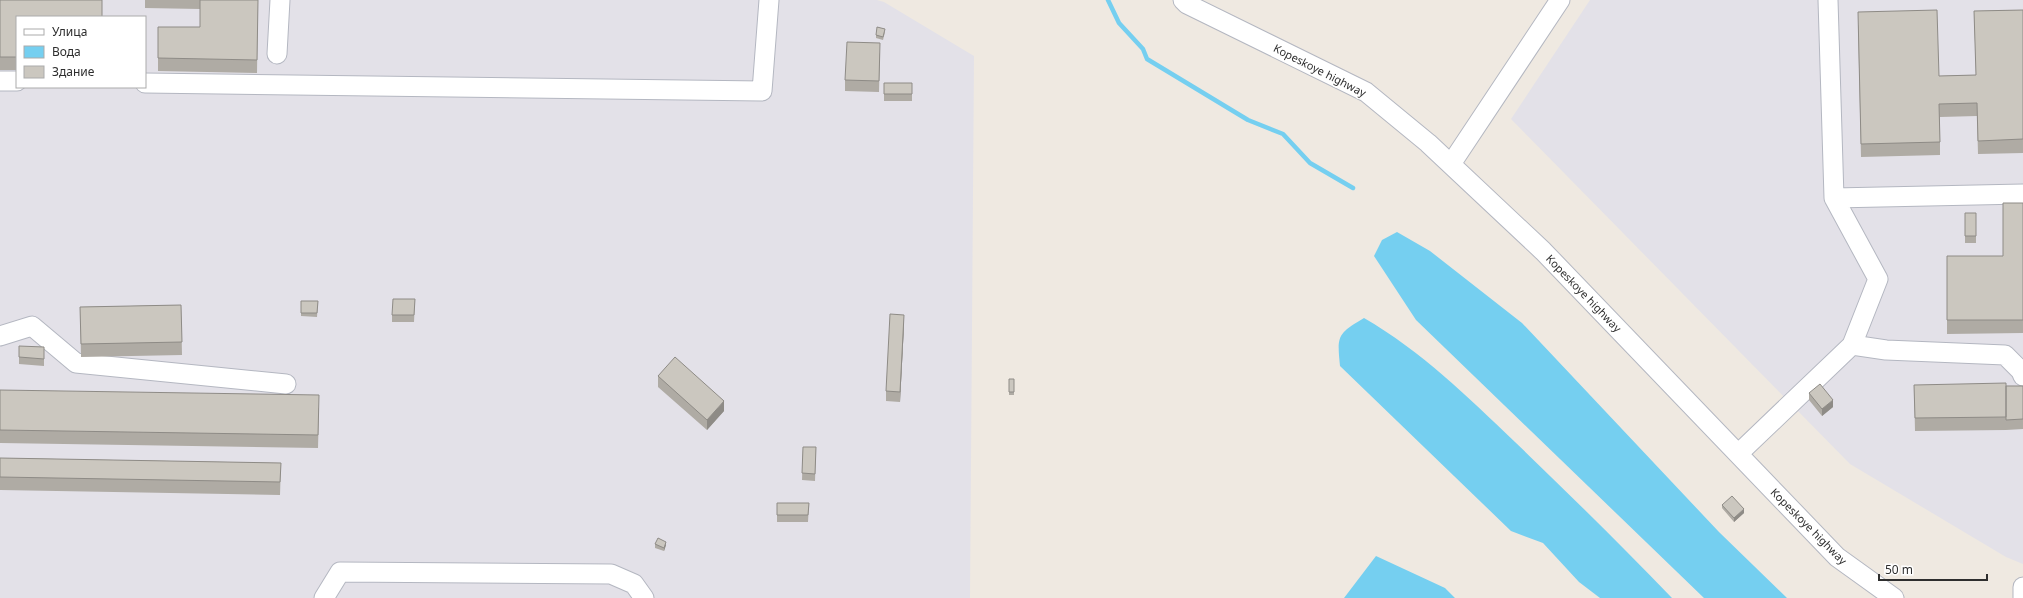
<svg xmlns="http://www.w3.org/2000/svg" width="2023" height="598" viewBox="0 0 2023 598" font-family="'Noto Sans',sans-serif">
<rect width="100%" height="100%" fill="#efe9e1"/>
<!-- industrial -->
<path fill="#e3e1e8" fill-rule="evenodd" d="M0,0h877l7,2 90,54 -4,542h-970zM17,17h128v70h-128z
M1590,0h433v564l-17,-7 -156,-93 -339,-345z"/>
<!-- water -->
<path fill="#75cff0" d="M1397,232l33,19 92,72 197,209 68,66h-83l-288,-278 -42,-64 8,-16z
M1364,318c57,33 104,79 151,124 54,52 106,103 157,156h-72l-21,-16 -36,-39 -32,-12 -171,-165c-3,-30 -3,-32 24,-48z
M1376,556l69,32 10,10h-111z"/>
<g fill="none" stroke-linecap="round" stroke-linejoin="round">
<!-- stream -->
<path stroke="#75cff0" stroke-width="4.5" d="M1108,0l11,23 24,26 4,10 101,61 35,14 27,29 43,25"/>
<!-- minor casing -->
<g stroke="#b4b7c1" stroke-width="21">
<path id="minor" d="M1183,0l4,4 179,88 62,51 115,108 294,306 57,41
M1828,0l6,198 44,81 -26,66 34,5 119,5 16,16 2,5
M277,54l3,-54
M0,81h17
M145,83l617,8 7,-91
M1451,164l109,-164
M1834,198l189,-4
M0,336l32,-10 44,37 210,21
M1738,454l114,-109
M324,598l16,-26 271,2 23,10 10,14
M2023,598v-11"/>
</g>
<!-- minor -->
<use href="#minor" stroke="#fff" stroke-width="19"/>
</g>
<!-- wall -->
<path fill="#afaba4" d="M0,0l17,17v53h-17z
M145,0h113l-1,73 -99,-2v-44h42v-18l-55,-1z
M2023,10v143l-45,1 -1,-38 -37,1v38l-79,2 -3,-132 81,51 37,-1 -2,-64z
M885,32l-2,8 -7,-2v-3z
M880,53l-1,39 -34,-1v-11z
M884,83h28v18h-28z
M2023,203v130l-76,1v-78h56z
M1965,213h11v30h-11z
M415,299l-1,23h-22v-7z
M318,301l-1,16 -16,-1v-3z
M181,305l1,50 -101,2 -1,-50z
M904,325l-4,77 -14,-1v-10z
M44,354v12l-25,-2v-7z
M658,376l66,35 -17,19 -49,-43z
M1009,379h5v16h-5z
M1914,385l109,1v43l-17,1v-1v1l-91,1z
M0,390l319,18 -1,40 -318,-5z
M1809,393l24,14 -11,9 -13,-16z
M803,447h13l-1,34 -13,-1z
M0,458l281,5 -1,32 -280,-5z
M777,503h32l-1,19h-31z
M1722,505l22,8 -10,9 -12,-14z
M655,544l11,1 -2,6 -9,-3z"/>
<!-- shaded-wall -->
<path fill="#8e8b86" d="M904,315v10l-4,77v-10z
M1833,400v7l-11,9v-7z
M724,401v10l-17,19v-10z
M1744,509v4l-10,9v-4z
M666,542v3l-2,6v-3z"/>
<!-- building -->
<path fill="#cbc7bf" stroke="#8e8b86" d="M0,0h102v17h-85v40h-17z
M200,0h58l-1,60 -99,-2v-31h42z
M1937,10l2,66 37,-1 -2,-64 49,-1v129l-45,2 -1,-38 -38,1 1,38 -79,2 -3,-132z
M877,27l8,2 -2,8 -7,-2z
M847,42l33,1 -1,38 -34,-1z
M884,83h28v11h-28z
M2003,203h20v117h-76v-64h56z
M1965,213h11v23h-11z
M393,299h22l-1,16h-22z
M301,301h17l-1,12h-16z
M181,305l1,37 -101,2 -1,-37z
M890,314l14,1 -4,77 -14,-1z
M19,346l25,1v12l-25,-2z
M675,357l49,44 -17,19 -49,-44z
M1009,379h5v13h-5z
M2006,383v34l-91,1 -1,-33z
M1820,384l13,16 -11,9 -13,-16z
M2006,386h17v33l-17,1z
M0,390l319,5 -1,40 -318,-5z
M803,447h13l-1,27 -13,-1z
M0,458l281,5 -1,19 -280,-5z
M1732,496l12,13 -10,9 -12,-13z
M777,503h32l-1,12h-31z
M658,538l8,4 -2,6 -9,-4z"/>
<g text-anchor="middle" dominant-baseline="central" stroke-width="3" stroke-linejoin="round" paint-order="stroke">
<!-- street labels -->
<g font-size="11" fill="#2e2e2e" stroke="#fff">
<text transform="translate(1320 70) rotate(27)">Kopeskoye highway</text>
<text transform="translate(1584 293) rotate(46)">Kopeskoye highway</text>
<text transform="translate(1809 526) rotate(45)">Kopeskoye highway</text>
</g>
</g>
<!-- legend -->
<rect x="16" y="16" width="130" height="72" fill="#ffffff" stroke="#ababab"/>
<rect x="24" y="29" width="20" height="6" fill="#ffffff" stroke="#ababab"/>
<text x="52" y="36" font-size="12" fill="#2e2e2e">Улица</text>
<rect x="24" y="46" width="20" height="12" fill="#75cff0" stroke="#ababab"/>
<text x="52" y="56" font-size="12" fill="#2e2e2e">Вода</text>
<rect x="24" y="66" width="20" height="12" fill="#cbc7bf" stroke="#ababab"/>
<text x="52" y="76" font-size="12" fill="#2e2e2e">Здание</text>
<!-- scale -->
<path d="M1879 574v6h108v-6" fill="none" stroke="#2e2e2e" stroke-width="2"/>
<text x="1885" y="574" font-size="12" fill="#2e2e2e" stroke="#ffffff" stroke-width="3" paint-order="stroke">50 m</text>
</svg>
